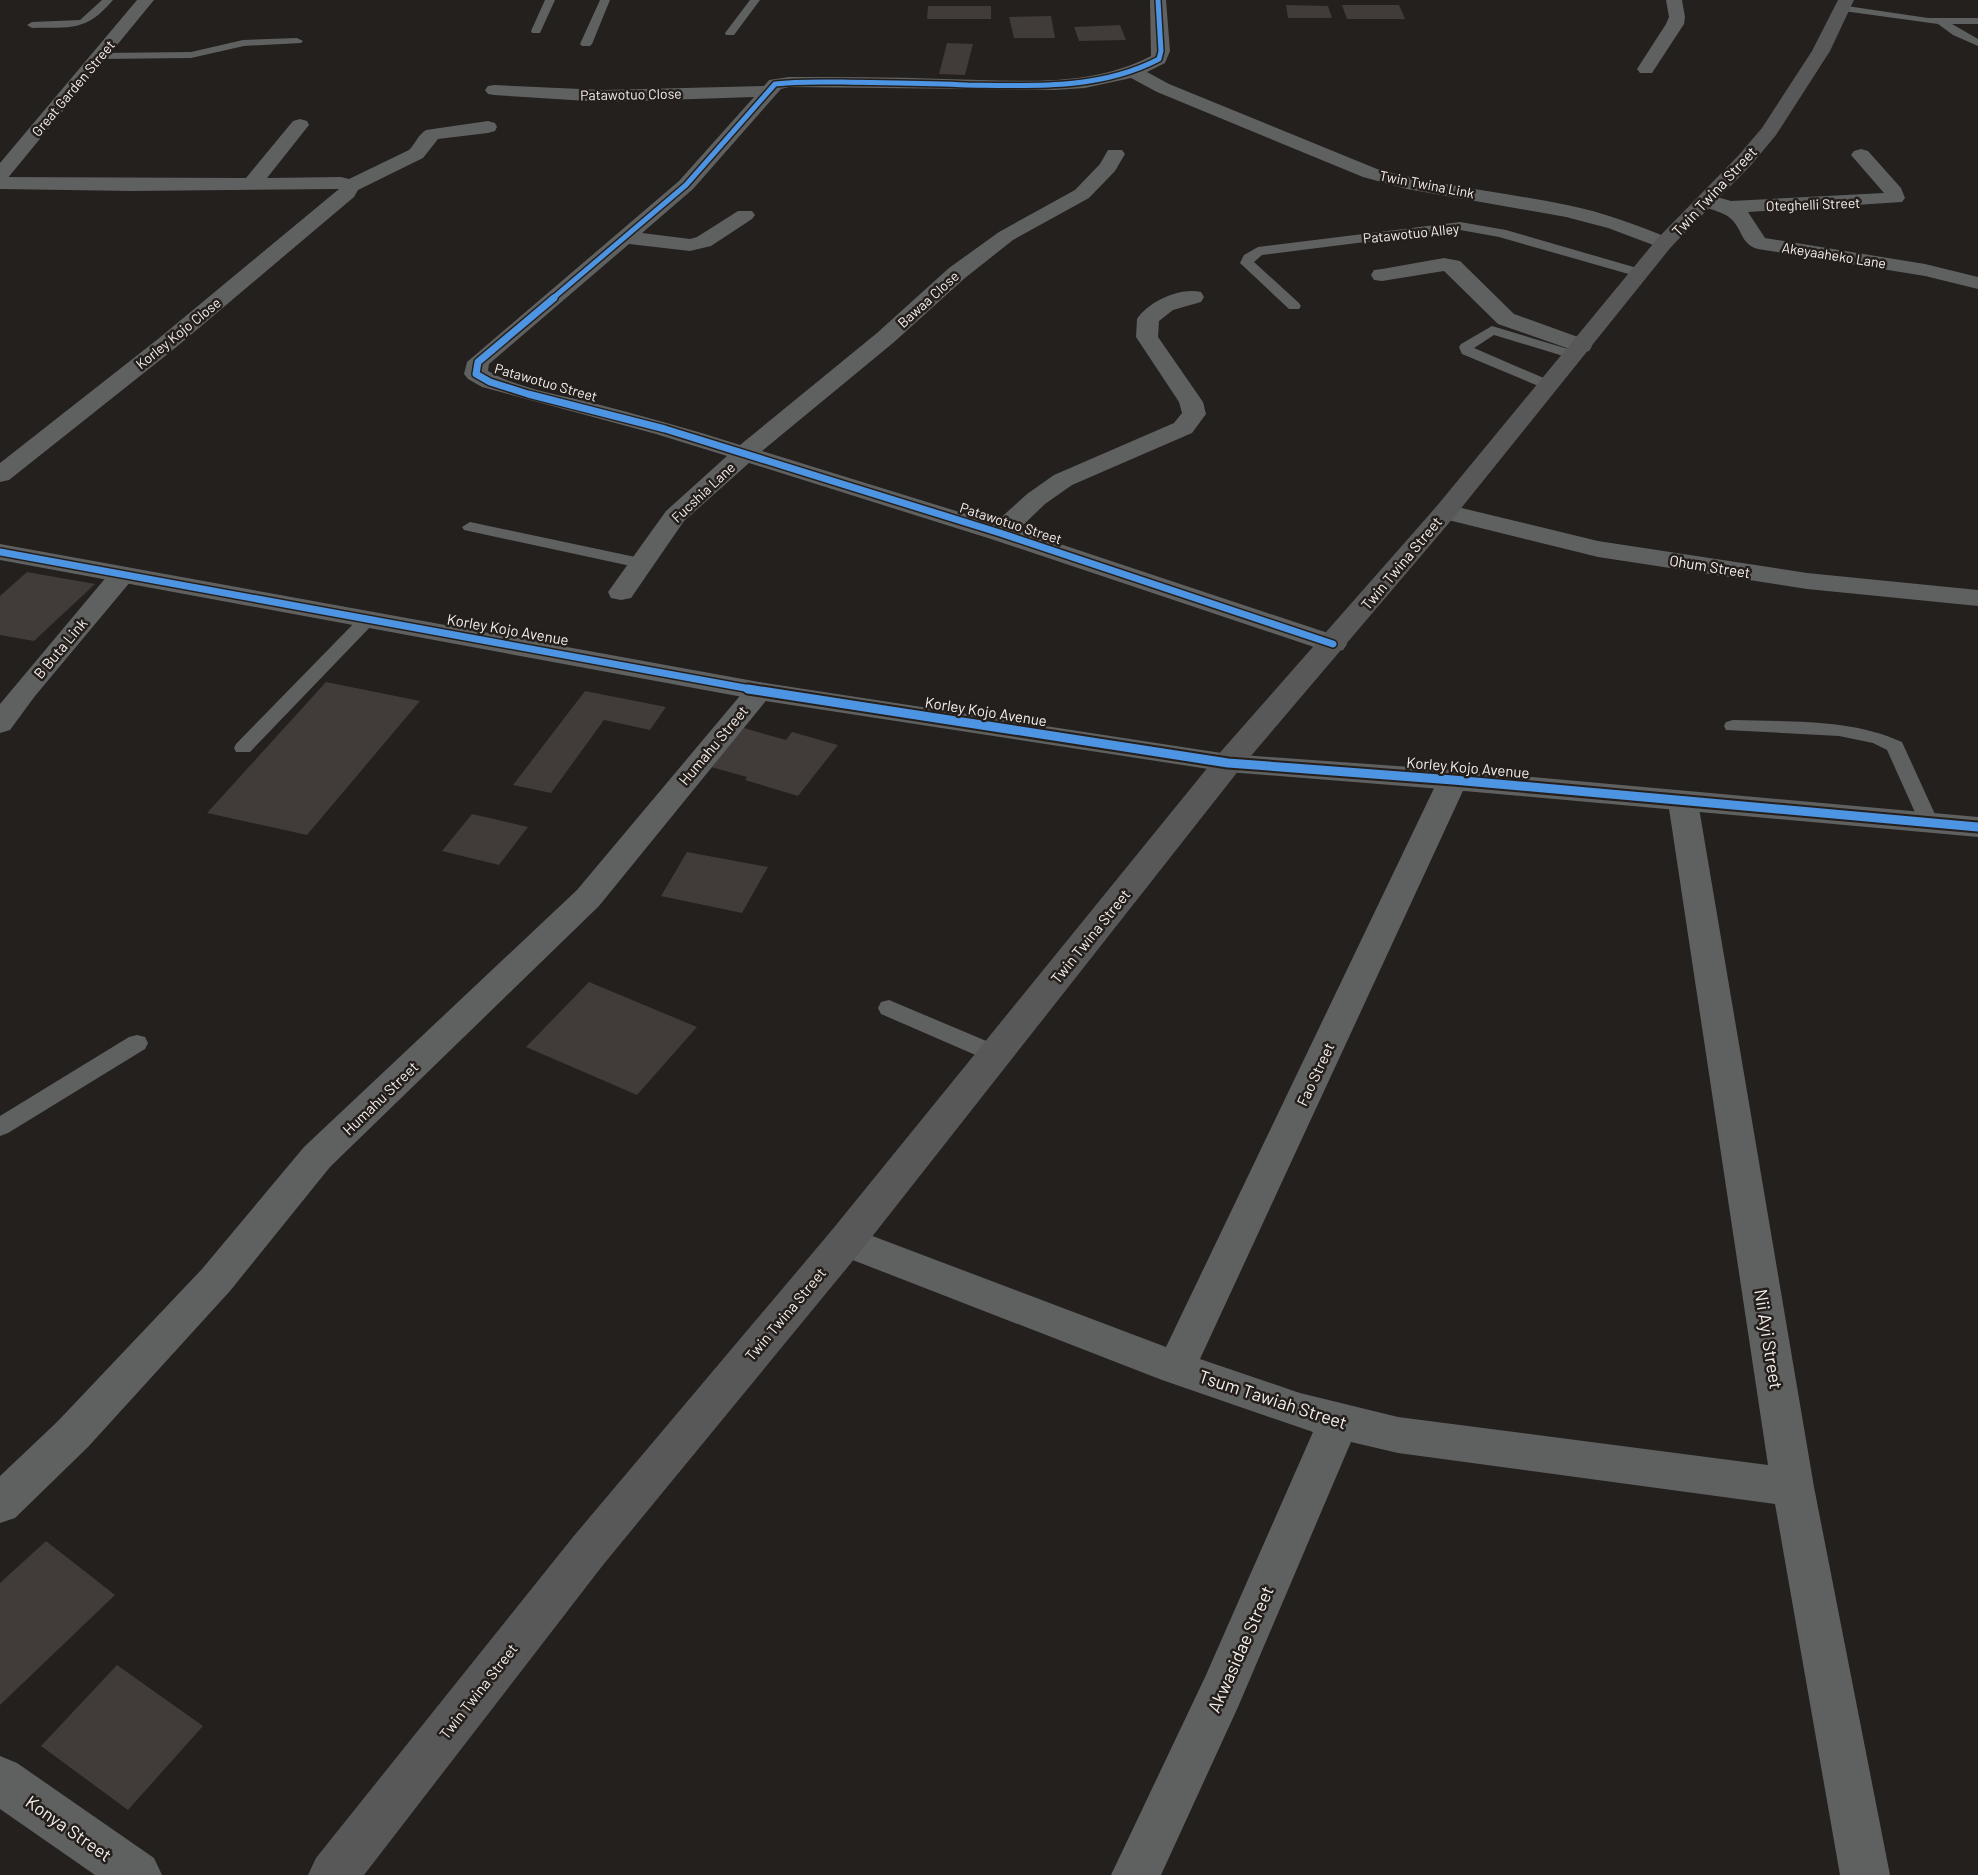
<svg xmlns="http://www.w3.org/2000/svg" width="1978" height="1875" viewBox="0 0 1978 1875" font-family="Barlow,sans-serif">
<rect width="100%" height="100%" fill="#23201e"/>
<!-- building -->
<path fill="#413b39" d="M1286,5l42,1 4,12h-44z
M1342,5h57l6,14h-58z
M928,6h63v13h-64z
M1051,16l4,22h-41l-5,-21z
M1120,25l6,15 -47,1 -5,-14z
M947,43l26,1 -8,31 -26,-1z
M27,572l68,12 -61,57 -34,-6v-39z
M326,682l94,19 -113,134 -100,-22z
M585,691l81,16 -16,23 -46,-10 -53,73 -38,-8z
M744,728l42,12 6,-8 46,13 -40,51 -53,-16 2,-3 -36,-10z
M472,814l56,13 -29,38 -57,-14z
M687,852l81,15 -26,46 -81,-17z
M589,982l108,45 -60,68 -111,-48z
M46,1541l69,54 -115,110v-122z
M117,1665l86,61 -75,84 -87,-64z"/>
<g fill="none" stroke-linecap="round" stroke-linejoin="round">
<!-- service -->
<path fill="#5f6060" fill-rule="evenodd" d="M102,0h11c-27,32 -42,27 -81,28l-5,-3 5,-3 48,-2z
M545,0h10l-15,33h-8l-1,-2z
M600,0h10l-18,44 -2,2h-8l-2,-2z
M750,0h10l-26,35h-8l-1,-2z
M1840,5l88,13h50v6h-26l26,15v7l-25,-11 -15,-11 -102,-14 -1,-2z
M297,38l6,3 -2,2 -57,3 -53,12 -92,1 -6,-3 6,-3 92,-1 52,-12z
M1460,222l46,8 138,40 2,3 -7,4 -140,-40 -39,-7 -198,25 -8,7 45,41 2,3 -2,3h-10l-49,-46 4,-8 14,-8z
M1492,326l86,26 2,3 -7,4 -79,-24 -20,13 79,34 2,3 -2,3h-10l-81,-34 -3,-7 2,-3z
M470,522l170,36 8,5 -8,5 -176,-38 -2,-3z
M368,614l6,1 3,4 -3,4 -124,129h-14l-2,-4 2,-4 126,-129z
M1733,720c56,2 116,-2 169,22l37,81 -3,5 -7,1 -7,-1 -35,-78 -14,-7 -34,-7 -113,-6 -2,-4 2,-4z
M889,1000l114,48 3,6 -3,6 -8,2 -8,-2 -106,-46 -3,-6 3,-6z
M137,1035l8,2 3,6 -3,6 -137,84 -8,3v-20l129,-79z"/>
<!-- minor -->
<path fill="#5f6060" fill-rule="evenodd" d="M1150,0h16l4,51 -5,12 -18,9 22,12 208,85c62,17 126,23 190,36 36,7 70,20 104,34l3,4 -3,4 -7,2 -56,-21 -42,-11 -159,-28 -44,-12 -206,-85 -26,-14 -46,10 -30,2 -266,-3 -8,2 -88,100 -51,44 48,6 7,-2 41,-26h14l3,4 -3,4 -41,27 -21,5 -61,-7 -140,120 -1,7c30,17 68,23 101,31 51,13 101,27 151,43l137,-112 72,-65 50,-36 76,-42 25,-26 8,-14h14l3,4 -10,17 -26,27 -76,42 -48,38 -72,65 -131,108 233,72 32,-29 27,-19 120,-52 8,-10 -3,-11 -43,-65 1,-18c12,-18 43,-32 64,-27l3,5 -3,5 -28,8 -14,11 -1,16 45,65 3,12 -14,19 -120,52 -27,19 -27,26 325,108 4,6 -4,6 -10,2 -10,-2 -332,-111 -242,-76 -65,58 -53,77 -10,2 -10,-2 -3,-6 58,-81 61,-55 -71,-22 -174,-47 -14,-8 -4,-5 3,-12 212,-181 75,-84 -151,5 -109,-7 -6,-1 -3,-4 3,-4 6,-1 109,5 161,-4 5,-6 20,-3c52,0 104,0 155,2 69,1 144,10 207,-23z
M1666,0h16l3,17 -1,7 -32,49h-12l-3,-4 29,-45 3,-7z
M300,119l7,2 2,4 -42,53 74,-1 8,2 60,-29c7,-7 8,-14 17,-20l62,-9 7,2 2,4 -2,4 -7,2 -50,6 -15,19 -65,32 -4,7 -180,152 -165,131 -9,2v-19l158,-124 181,-150 -207,2 -132,-2v-12l246,1 47,-57z
M1861,149l7,2 33,37 4,10 -3,4 -154,10 17,26 160,26 53,13v12l-53,-13 -167,-27c-18,-5 -15,-20 -28,-31 -9,-8 -26,-8 -33,-18l3,-4 7,-2 24,7 153,-8 -33,-38 3,-4z
M1444,258l16,3 54,53 75,27 3,5 -3,5 -8,2 -83,-29 -54,-53 -62,10 -8,-1 -3,-5 3,-5 8,-1z
M1445,504l153,37 209,32 171,17v16l-171,-17 -209,-32 -162,-40 -4,-5 4,-5z
M122,567l9,2 4,6 -4,6 -96,115 -25,34 -10,3v-29l113,-135z
M759,682l10,3 4,6 -4,6 -170,209 -269,261 -100,124 -142,156 -73,71 -15,5v-47l58,-55 144,-152 102,-122 273,-257 172,-205z
M1453,770l11,3 4,7 -268,579 100,34 98,24 370,48 -100,-663 4,-7 11,-3 11,3 4,7 116,685 76,388h-50l-65,-371 -377,-51 -47,-11 -113,265 -77,168h-50l95,-200 107,-243 -151,-52 -330,-128 -5,-11 5,-11 14,-4 320,121 272,-567 4,-7z
M0,1756l17,7 137,95 8,17h-67l-95,-66z"/>
<!-- tertiary -->
<path fill="#5f6060" fill-rule="evenodd" d="M137,0h17l-147,179 -7,2v-18z
M0,544l759,138 469,72 225,16 525,47v20l-525,-47 -225,-18 -469,-72 -759,-140z"/>
<!-- secondary -->
<path fill="#595859" fill-rule="evenodd" d="M1838,0h16l-24,51 -54,84 -24,29 -81,83 -217,270 -215,253 -379,482 -257,313 -239,310h-56l8,-17 257,-321 259,-307 385,-474 219,-249 221,-268 81,-83 24,-28 50,-77z"/>
<!-- cycleway-far2 casing -->
<g stroke="#251f1c" stroke-width="8">
<path id="cycleway-far2" d="M552,299l134,-114 89,-101c23,-3 46,-2 68,-2 42,1 83,1 124,3 65,1 133,5 192,-26l2,-8 -3,-51"/>
</g>
<!-- cycleway-far1 casing -->
<g stroke="#251f1c" stroke-width="10">
<path id="cycleway-far1" d="M554,298l-76,64 -2,12 14,8 38,12 137,35 335,104 333,111
M0,552l756,138"/>
</g>
<!-- cycleway casing -->
<g stroke="#251f1c" stroke-width="13">
<path id="cycleway" d="M748,689l480,74 225,17 525,47"/>
</g>
<!-- cycleway-far2 -->
<use href="#cycleway-far2" stroke="#4d94e3" stroke-width="5"/>
<!-- cycleway-far1 -->
<use href="#cycleway-far1" stroke="#4d94e3" stroke-width="7"/>
<!-- cycleway -->
<use href="#cycleway" stroke="#4d94e3" stroke-width="9"/>
</g>
<g text-anchor="middle" dominant-baseline="central" stroke-width="5" stroke-linejoin="round" paint-order="stroke">
<!-- far-street labels -->
<g font-size="14" fill="#f4f0ee" stroke="#251f1c">
<text transform="translate(73 88) rotate(-50)">Great Garden Street</text>
<text transform="translate(631 94) rotate(-1)">Patawotuo Close</text>
<text transform="translate(1427 184) rotate(11)">Twin Twina Link</text>
<text transform="translate(1813 204) rotate(-2)">Oteghelli Street</text>
<text transform="translate(1411 233) rotate(-6)">Patawotuo Alley</text>
<text transform="translate(1834 255) rotate(9)">Akeyaaheko Lane</text>
<text transform="translate(928 299) rotate(-42)">Bawaa Close</text>
<text transform="translate(178 333) rotate(-39)">Korley Kojo Close</text>
<text transform="translate(546 382) rotate(16)">Patawotuo Street</text>
<text transform="translate(703 492) rotate(-43)">Fucshia Lane</text>
<text transform="translate(1011 523) rotate(18)">Patawotuo Street</text>
</g>
<!-- street labels -->
<g font-size="15" fill="#f4f0ee" stroke="#251f1c">
<text transform="translate(1714 191) rotate(-47)">Twin Twina Street</text>
<text transform="translate(1401 563) rotate(-50)">Twin Twina Street</text>
<text transform="translate(1710 566) rotate(9)">Ohum Street</text>
<text transform="translate(508 629) rotate(10)">Korley Kojo Avenue</text>
<text transform="translate(60 648) rotate(-50)">B Buta Link</text>
<text transform="translate(986 711) rotate(9)">Korley Kojo Avenue</text>
<text transform="translate(713 745) rotate(-50)">Humahu Street</text>
<text transform="translate(1468 767) rotate(5)">Korley Kojo Avenue</text>
<text transform="translate(1090 936) rotate(-51)">Twin Twina Street</text>
<text transform="translate(1315 1074) rotate(-65)">Fao Street</text>
<text transform="translate(380 1098) rotate(-44)">Humahu Street</text>
<text transform="translate(785 1314) rotate(-50)">Twin Twina Street</text>
<text transform="translate(478 1691) rotate(-52)">Twin Twina Street</text>
</g>
<!-- near-street labels -->
<g font-size="18" fill="#f4f0ee" stroke="#251f1c">
<text transform="translate(1769 1339) rotate(81)">Nii Ayi Street</text>
<text transform="translate(1273 1399) rotate(18)">Tsum Tawiah Street</text>
<text transform="translate(1240 1649) rotate(-66)">Akwasidae Street</text>
<text transform="translate(69 1828) rotate(35)">Konya Street</text>
</g>
</g>
</svg>
